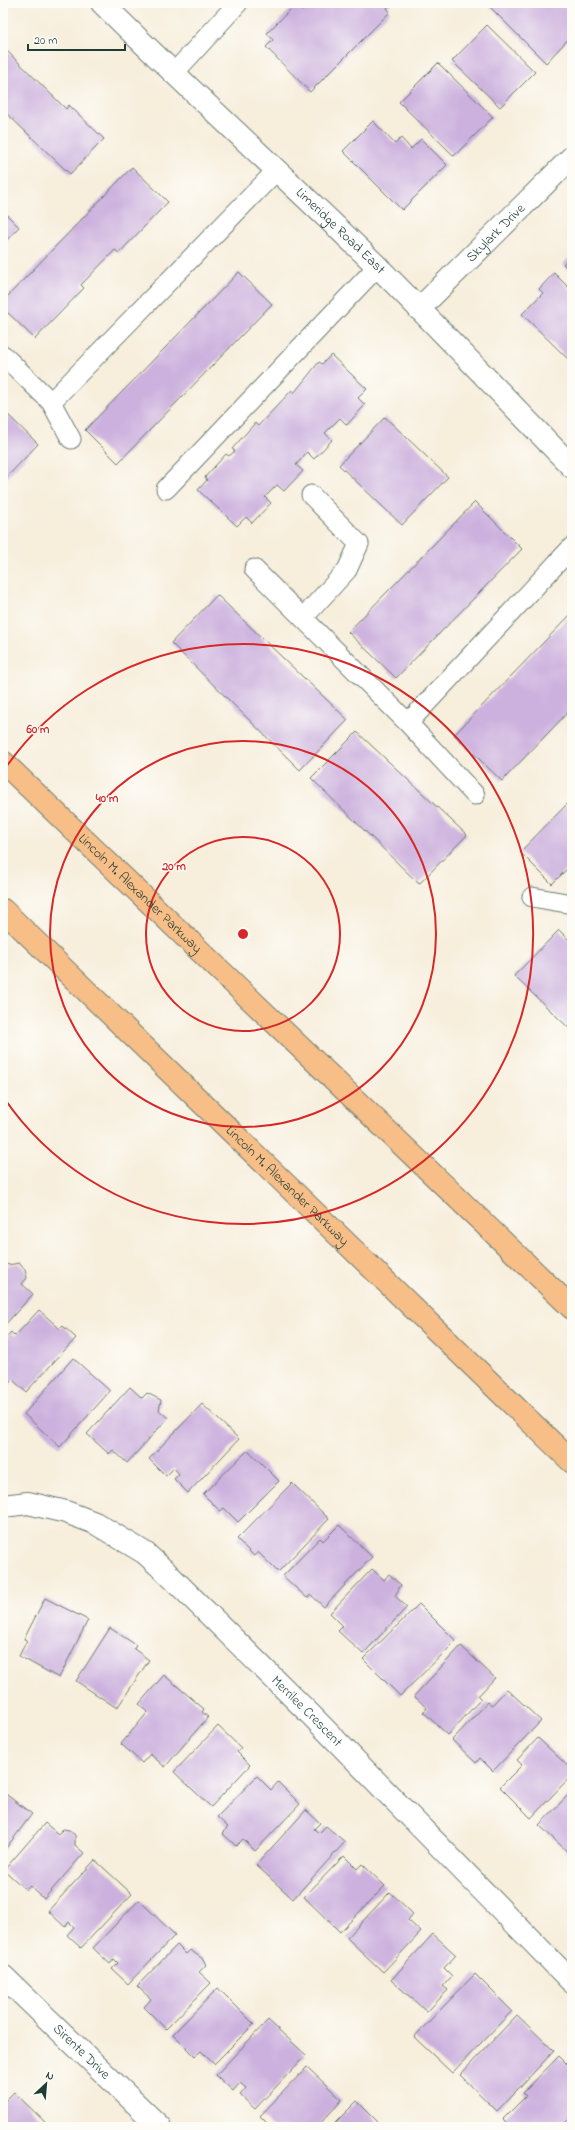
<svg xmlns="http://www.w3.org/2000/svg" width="575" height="2130" viewBox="0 0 575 2130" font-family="'Indie Flower',sans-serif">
<rect width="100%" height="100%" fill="#fdfcf7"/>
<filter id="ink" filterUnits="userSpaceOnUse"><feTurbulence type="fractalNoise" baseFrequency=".025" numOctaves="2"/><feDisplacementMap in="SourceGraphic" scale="8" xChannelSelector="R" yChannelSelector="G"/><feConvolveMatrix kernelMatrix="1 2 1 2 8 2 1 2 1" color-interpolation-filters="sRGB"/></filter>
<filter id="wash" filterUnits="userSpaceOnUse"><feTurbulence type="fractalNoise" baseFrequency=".012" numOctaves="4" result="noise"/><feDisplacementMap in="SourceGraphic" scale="16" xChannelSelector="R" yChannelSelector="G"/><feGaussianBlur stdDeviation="0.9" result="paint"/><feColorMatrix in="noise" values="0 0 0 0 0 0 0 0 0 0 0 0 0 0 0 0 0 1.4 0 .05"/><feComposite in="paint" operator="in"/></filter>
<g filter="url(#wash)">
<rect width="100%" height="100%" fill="#f7eedc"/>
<g id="blocks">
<!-- building -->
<path fill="#ccb1de" d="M312,3h80l-5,5 3,4 -80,80 -44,-45 7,-7 -6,-7 28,-28 7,6 6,-6 3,3 3,-3z
M494,3h74l4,4v28l-26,28 -56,-56z
M487,25l48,47 -35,35 -48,-46z
M3,47l63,62 3,-4 35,34 -34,35 -67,-64z
M438,63l55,54 -39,39 -55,-54z
M373,121l22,23 6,-6 10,11 10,-10 26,26 -45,45 -59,-59z
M132,167l36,35 -49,51 -4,-3 -34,35 3,3 -49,51 -32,-31v-7z
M3,211l16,16 -16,17z
M572,255v18l-9,-9z
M239,272l33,32 -154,159 -33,-33z
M554,273l18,18v72l-50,-49 21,-21 -4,-4z
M331,355l36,34 -9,9 7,7 -18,20 -7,-7 -15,15 7,7 -18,19 -7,-7 -11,13 7,6 -19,20 -7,-6 -12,12 6,6 -19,20 -6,-6 -9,9 -39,-36 9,-10 -2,-3 21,-23 3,2 6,-5 -3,-2 23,-26 3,3 34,-36 2,3 25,-31 3,2z
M3,410l35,34 -31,33 -4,-4z
M385,417l63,60 -46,48 -63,-60z
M475,502l47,47 -126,129 -48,-46z
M217,595l131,125 -48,50 -129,-127z
M572,613v95l-70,73 -48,-46z
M357,732l110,103 -48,49 -108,-106z
M572,799v65l-20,20 -32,-32z
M559,930l13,13v88l-58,-55z
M3,1261l5,4 11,-2 6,7 2,8 -5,6 11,10 -30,33z
M39,1310l21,19 3,-3 13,12 -50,54 -13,-12 -4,4 -6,-6v-37l8,-9 4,4z
M73,1358l37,33 -50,56 -36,-33z
M130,1387l12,11 5,-5 14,7 -2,10 9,8 -41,45 -14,-13 -4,4 -22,-20z
M202,1404l37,35 -51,54 -14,-14 5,-5 -5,-6 -8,8 -17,-17z
M248,1450l31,31 -41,41 -14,-14 -4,3 -17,-17z
M292,1483l37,36 -51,53 -20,-20 -4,4 -17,-17z
M339,1525l33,32 -48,50 -13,-12 -4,3 -24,-22 37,-38 3,3z
M372,1569l12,11 5,-6 12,11 -6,11 12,11 -44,47 -25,-23 5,-5 -13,-13z
M45,1598l43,22 -29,58 -40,-22 8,-16 -3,-1z
M419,1604l37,37 -56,55 -37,-37z
M110,1628l26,17 -2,4 15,11 -32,48 -41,-27z
M461,1646l34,32 -17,18 3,3 -33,36 -25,-23 4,-4 -13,-12z
M164,1675l40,34 -2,3 6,5 -43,50 -15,-13 -8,9 -21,-19 27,-32 -9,-8z
M507,1689l34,32 -48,50 -13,-13 -4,5 -24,-23 36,-38 4,3z
M218,1726l23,22 -4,4 13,13 -39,42 -37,-35z
M538,1738l34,32v5l-41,43 -31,-31 22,-22 -5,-5z
M257,1776l14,14 7,-8 22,22 -45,47 -12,-12 -7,7 -14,-13 6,-6 -11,-10z
M572,1791v65l-33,-31z
M3,1792l29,22 -29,38z
M306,1810l14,13 -6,6 5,4 7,-7 19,16 -52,57 -37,-34z
M45,1823l13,11 5,-5 6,1 6,5v10l9,8 -40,46 -14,-13 -4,4 -22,-20z
M344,1856l13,13 5,-5 23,22 -45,46 -36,-35z
M95,1860l37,34 -51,54 -14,-13 7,-8 -5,-5 -4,5 -17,-16z
M390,1892l23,22 -5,6 13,12 -38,40 -36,-34z
M139,1900l36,35 -47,49 -16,-15 6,-6 -4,-4 -4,5 -17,-16z
M433,1934l23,21 -12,13 8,8 -9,10 5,4 -21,22 -36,-32z
M177,1945l9,9 4,-4 13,9 3,6 -7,7 12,11 -45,46 -22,-22 7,-8 -14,-13z
M475,1974l37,37 -60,62 -38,-36z
M218,1988l36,36 -40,40 -13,-13 -6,5 -22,-22z
M517,2015l37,36 -57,60 -37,-36z
M268,2020l38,35 -51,54 -15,-14 6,-7 -6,-5 -7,8 -17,-16z
M559,2056l13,13v47l-11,11h-50l-8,-8 23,-23 -3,-3z
M307,2067l35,33 -25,27h-46l-11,-11z
M14,2092l36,35h-47v-24z
M357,2101l26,26h-52z"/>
</g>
</g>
<g filter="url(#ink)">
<use href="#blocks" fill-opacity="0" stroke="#6b7b6f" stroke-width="1"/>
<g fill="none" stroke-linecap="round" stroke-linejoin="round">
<!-- lane casing -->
<g stroke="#6b7b6f" stroke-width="21">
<path id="lane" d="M173,74l65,-71
M3,355l48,47 20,37
M51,402l226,-232
M166,489l211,-222
M254,569l154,154 67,72
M303,618l44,-48 12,-26 -48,-49
M408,723l164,-176
M532,897l40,7"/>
</g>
<!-- street casing -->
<g stroke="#6b7b6f" stroke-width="24">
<g id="street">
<path id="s1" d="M102,3c90,90 185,175 276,264 65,65 129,133 194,200"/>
<path id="s2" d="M419,309l153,-152"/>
<path id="s3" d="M3,1506l25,-3 38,9 29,11 50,30 21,19 147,145 259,265"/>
<path id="s4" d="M3,1976l157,151"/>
</g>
</g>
<!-- highway casing -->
<g stroke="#6b7b6f" stroke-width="24">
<g id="highway">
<path id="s5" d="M3,762l569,546"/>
<path id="s6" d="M3,910l569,552"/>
</g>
</g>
<!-- lane -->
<use href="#lane" stroke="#fff" stroke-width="19"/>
<!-- street -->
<use href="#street" stroke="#fff" stroke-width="22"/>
<!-- highway -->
<use href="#highway" stroke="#f7be88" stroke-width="22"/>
</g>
</g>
<!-- distance rings -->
<g fill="none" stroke="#d62828" stroke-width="2">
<circle cx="243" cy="934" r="97"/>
<circle cx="243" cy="934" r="193"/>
<path d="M4 770A290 290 0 1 1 4 1098"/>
</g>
<g text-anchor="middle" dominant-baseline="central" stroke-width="3" stroke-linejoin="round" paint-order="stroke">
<!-- street labels -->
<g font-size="14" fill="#1f3d34" stroke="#fdfcf7">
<text stroke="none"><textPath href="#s1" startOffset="330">Limeridge Road East</textPath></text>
<text stroke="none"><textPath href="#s2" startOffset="108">Skylark Drive</textPath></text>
<text stroke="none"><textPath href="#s5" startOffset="190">Lincoln M. Alexander Parkway</textPath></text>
<text stroke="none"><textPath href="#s6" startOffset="396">Lincoln M. Alexander Parkway</textPath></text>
<text stroke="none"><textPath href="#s3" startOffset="380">Merrilee Crescent</textPath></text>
<text stroke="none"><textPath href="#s4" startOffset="109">Sirente Drive</textPath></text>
</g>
</g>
<circle cx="243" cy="934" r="6" fill="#d62828" stroke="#fdfcf7" stroke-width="2"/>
<g font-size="12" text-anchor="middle" font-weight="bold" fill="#d62828" stroke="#fdfcf7" stroke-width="3" stroke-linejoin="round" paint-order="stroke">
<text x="38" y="733">60 m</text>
<text x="107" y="802">40 m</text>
<text x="174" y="870">20 m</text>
</g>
<!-- margin -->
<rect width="575" height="2130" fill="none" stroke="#fdfcf7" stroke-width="16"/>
<!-- north arrow -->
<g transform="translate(46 2084) rotate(26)" stroke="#fdfcf7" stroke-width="3" paint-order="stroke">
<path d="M0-3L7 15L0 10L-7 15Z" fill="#1f3d34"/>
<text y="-6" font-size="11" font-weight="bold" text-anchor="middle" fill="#1f3d34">N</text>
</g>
<!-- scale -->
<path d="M28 44v6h97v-6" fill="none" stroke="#1f3d34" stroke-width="2"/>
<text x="34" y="44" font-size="12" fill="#1f3d34" stroke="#fdfcf7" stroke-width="3" paint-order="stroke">20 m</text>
</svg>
